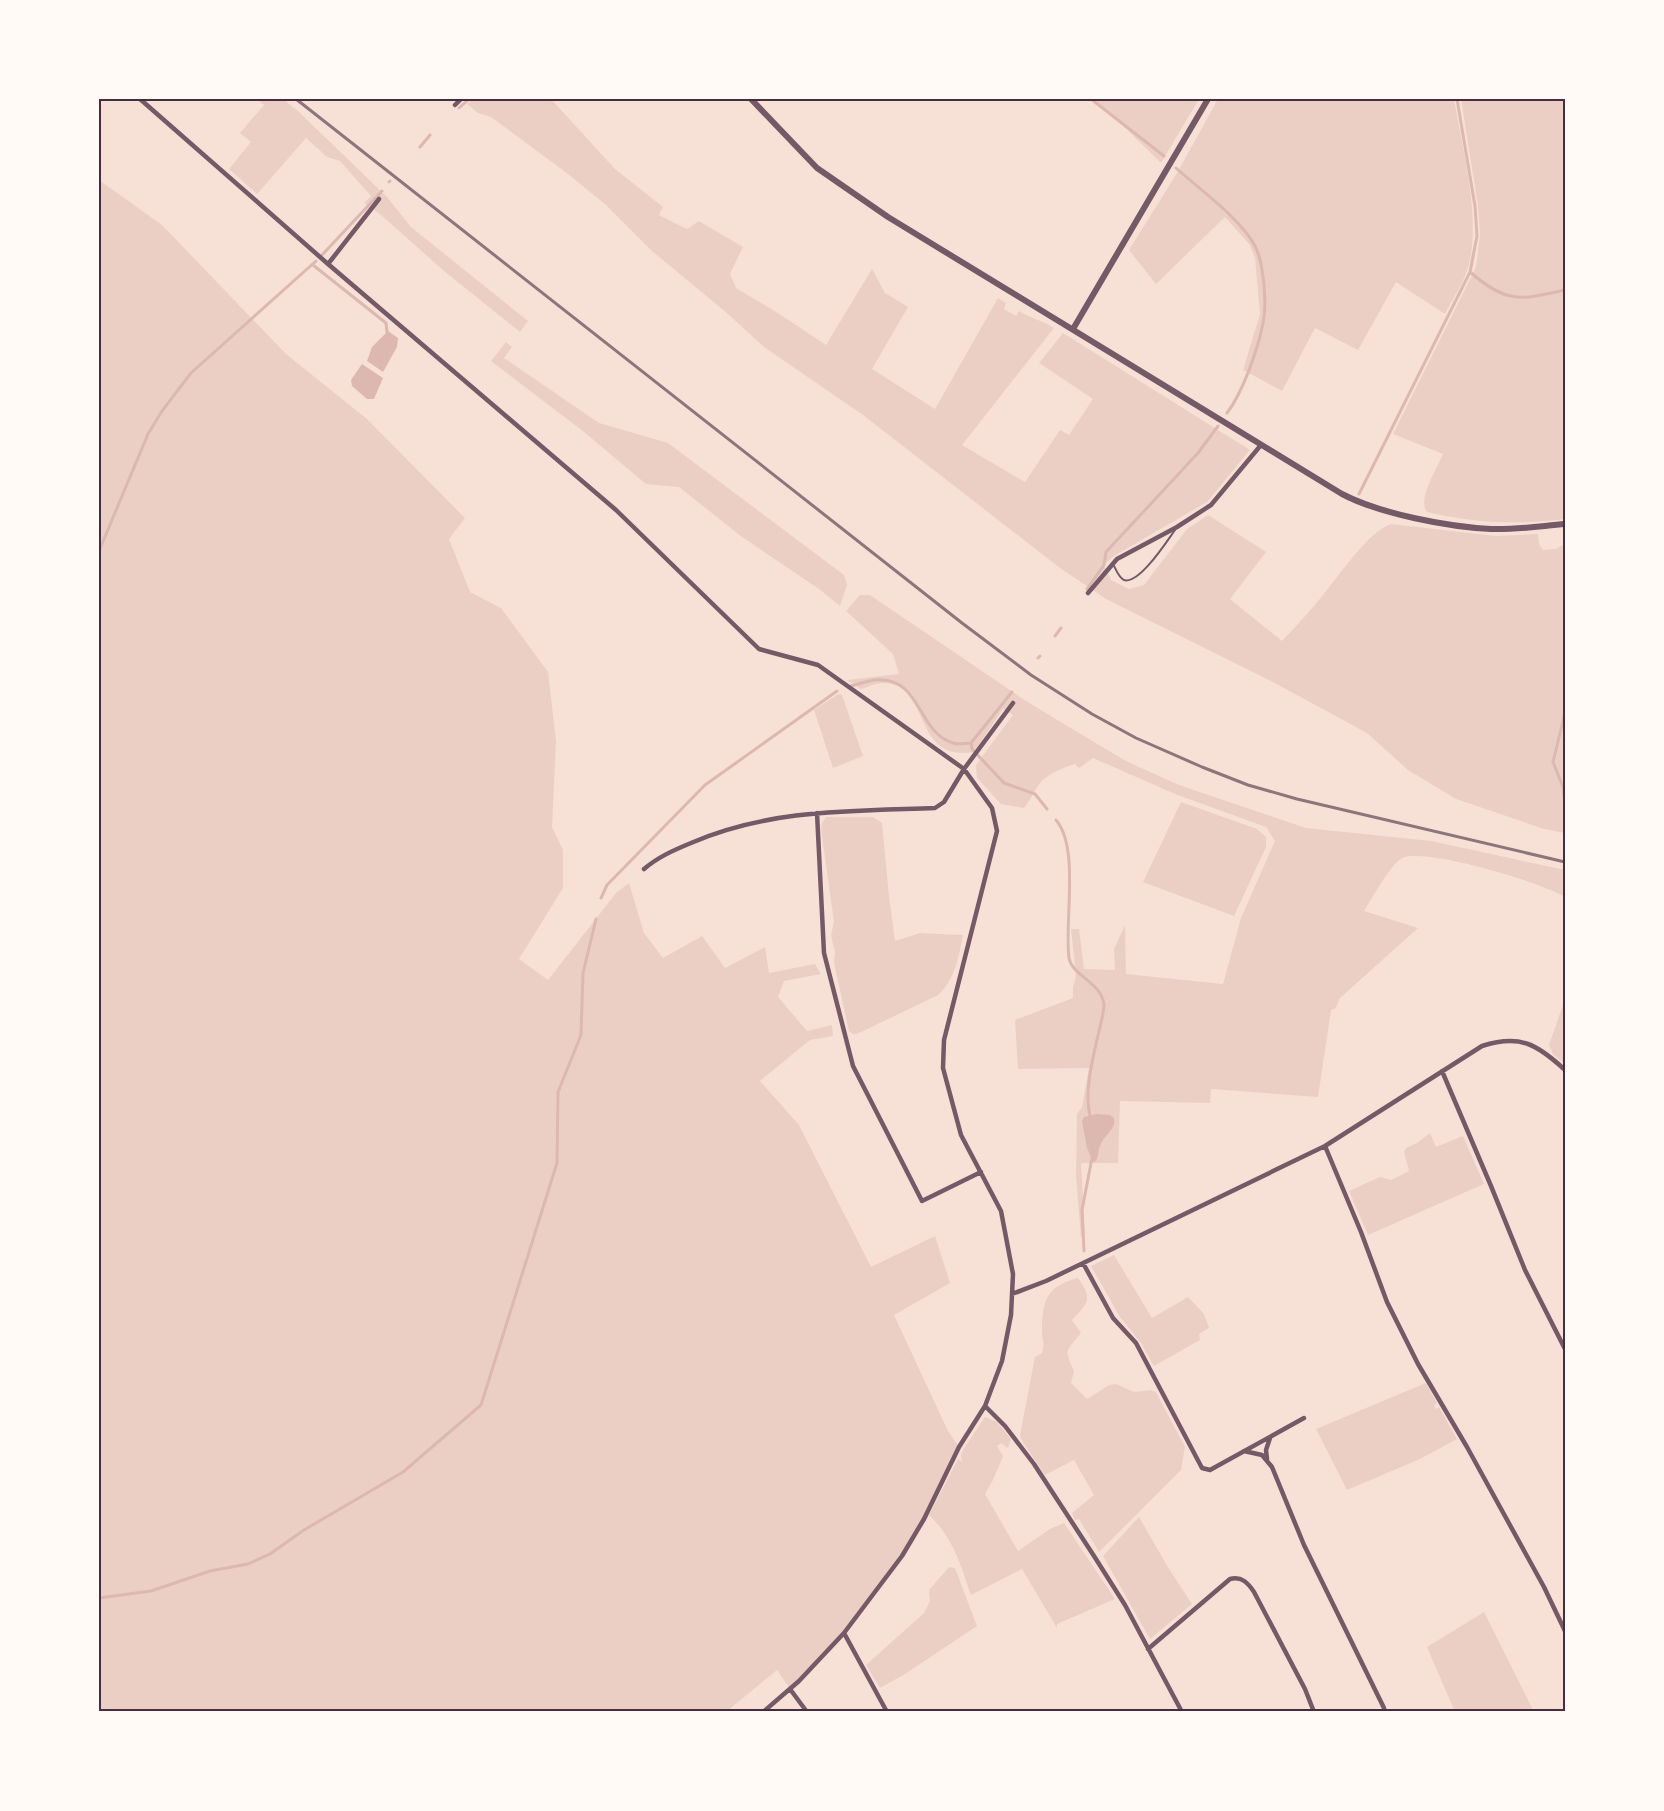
<svg xmlns="http://www.w3.org/2000/svg" width="1664" height="1811" viewBox="0 0 1664 1811" font-family="'DM Sans',sans-serif">
<rect width="100%" height="100%" fill="#f7e1d7"/>
<!-- green -->
<path fill="#ebcfc5" d="M257,99h26l15,12 89,86 24,30 117,94 -8,11 -76,-61 -63,-56 -17,-12 7,-7 -31,-35 -13,-4 -21,-19 -49,56 -28,-25 22,-27 -11,-9 24,-28z
M473,99h78l64,70 48,38 -4,8 28,14 12,-8 44,26 -13,27 6,14 45,27 45,30 46,-76 13,24 23,14 -36,62 63,40 63,-111 8,5 -2,6 12,7 3,-5c11,7 23,9 35,17l-92,117 63,37 35,-52 9,5 24,-36 -54,-36 24,-30 187,117 -43,52 -93,54 -10,9 7,15 18,9 15,-4 43,-56 21,-14 58,37 -36,47 52,42c11,-12 22,-23 32,-35 18,-20 53,-75 77,-82l105,12 42,-2 1,10 4,6 13,-1 6,-4 3,2v286l-21,-4 -88,-30 -48,-29 -41,-37 -96,-52 -165,-82 -46,-31 -197,-153 -99,-68 -36,-33 -76,-63 -46,-46 -38,-31 -77,-57 -13,-4 -11,-9z
M1091,99h108l-38,64 -54,-53z
M1218,99h236c8,48 30,129 12,174 -5,14 -14,27 -21,41l-49,-32 -38,68 -43,-22 -33,63 -39,-21 17,-56 -5,-56 -5,-13 -25,-28 -69,67 -27,-34 48,-77z
M1461,99h104v420c-47,6 -92,4 -138,-7 -10,-13 10,-43 16,-58l-50,-20 83,-167 4,-32 -2,-29z
M99,180l63,45 124,129 81,65 98,99 -16,21 21,53 31,16 47,64 8,69 -4,86 11,23v38l-44,71 29,21 68,-87 13,-10 15,50 19,25 39,-22 23,32 40,-21 4,26 46,-9 6,10 -37,7 -6,16 29,34 25,-6 1,11 -23,4 -50,41 39,44 72,142 64,-31 15,47 -56,32 54,116 11,16c-18,37 -35,75 -57,109 -33,49 -72,91 -112,133l-13,-19 -51,42h-627z
M506,342l6,5 -8,11 95,65 69,20 176,132 3,10 -7,21 -21,-17 -77,-52 -63,-50 -33,-3 -62,-52 -93,-71z
M860,595h10l153,104 46,28 57,34 53,24 127,43 125,13 134,29v27c-25,-15 -132,-47 -160,-40 -13,3 -33,42 -41,54l54,17 -79,71 -3,9 -5,2 -13,87 -107,-8 -1,14 -90,-2 -2,62h-37l4,73 -4,2 -5,-62 1,-62 5,-7 7,-39 -71,1 -3,-49 58,-22v-11l3,-11 -5,-47h8l5,40 31,1 -1,-21 11,-24 1,49 97,10 18,-66 34,-77 -9,-14 -91,-33 -82,-36 -14,10 -4,-4c-13,4 -26,9 -35,19 -6,8 -9,17 -16,25l-23,-4 -24,-26 -1,-13 37,-50 -10,-6 -29,43c-63,11 -42,-69 -91,-69 -7,0 -15,4 -22,6l-14,-9 52,-6 -6,-20 -47,-43z
M838,694l4,1 21,61 -30,12 -19,-58z
M1181,802l76,27 9,8v10l-32,69 -91,-34z
M826,817h47l9,6 7,73 6,45 25,-8 43,2c-4,21 -8,45 -25,60l-81,39h-4l-4,-3 -15,-68 1,-10 -4,-18 3,-13 -13,-93 1,-6z
M1565,999v65l-12,-10 -4,-9z
M1430,1133l6,14 27,-11 21,48 -116,51 -19,-44 31,-14 11,3 18,-9 -5,-19 2,-4 11,-5z
M1114,1255l38,63 36,-21 16,17 5,14 -10,6 1,6 -46,26 -13,-23 -21,-26 -29,-51z
M1078,1278c16,22 9,26 -6,42l9,13c-16,20 -17,15 -7,38l-3,12 16,16 22,-14 7,-1 18,8 16,-2 6,2 29,55 -4,23 -82,82 -20,-33 -4,1 -3,-7 22,-18 -20,-35 -29,15 -23,-34 -2,-6 15,-78 7,-4c3,-7 0,-15 0,-23 0,-30 5,-44 36,-52z
M1426,1383l11,20 -3,3 2,3 3,-2 18,32 -37,20 -73,31 -31,-61z
M985,1417l12,5 14,17 -3,9 -7,-5 -4,3 6,10 -10,24 -8,14 33,57 32,-22 14,-6 51,76 -58,25v4l-35,-59 -51,26c-11,-31 -17,-56 -42,-80l29,-56 4,3 -1,-7 2,-5z
M1139,1517l30,52 23,35 -42,35 -47,-83z
M949,1567l6,1 22,58 -72,48 -25,14 -14,-23 58,-52 6,-12 -1,-11z
M1484,1612l50,100h-79l-28,-65z"/>
<!-- water -->
<path fill="#dcb8b0" d="M388,331l10,7 -1,9 -14,25 -16,-11 5,-14z
M362,364l21,14 -9,21h-7l-15,-13 -1,-6z
M1096,1114l14,1 4,3c2,13 -10,16 -14,28 -2,5 -1,9 -4,15l-3,1 -6,-14 -5,-27 2,-4z"/>
<g fill="none" stroke-linecap="round" stroke-linejoin="round">
<!-- stream -->
<path stroke="#dcb8b0" stroke-width="3" d="M1091,99l73,57
M1457,99l18,107 2,30 -7,36c37,32 50,28 95,18
M459,108l10,-9
M420,147l10,-12
M1176,168c23,21 65,51 79,78 9,17 12,59 8,77 -5,26 -20,69 -36,90
M389,182l1,-1
M322,255l60,-64
M313,265l73,58 1,9
M1359,494l111,-222
M99,551l49,-117 14,-23 29,-38 125,-112
M1087,589l17,-24 2,-13 92,-99 20,-27
M1055,636l6,-8
M1038,658l2,-2
M851,686c8,-2 16,-5 23,-6 48,-5 42,52 79,63 6,2 13,0 18,0l41,-51
M1565,713l-12,49 10,25 2,15
M971,743l1,6 32,34 31,11 12,15
M1056,820c24,28 8,103 13,138 3,18 32,24 35,46 0,8 -3,19 -5,27 -6,27 -15,58 -9,86
M601,898l6,-13 98,-100 132,-94
M1084,1251l-2,-41 10,-52
M99,1598l52,-7 59,-20 38,-7 22,-10 34,-24 99,-58 78,-67 76,-242 1,-71 23,-57 2,-62 13,-54"/>
<!-- service -->
<path stroke="#755966" stroke-width="2" d="M1113,564c3,5 5,13 11,16 15,5 43,-39 51,-50"/>
<!-- minor -->
<path stroke="#755966" stroke-width="4.5" d="M140,99l188,165 288,246 143,139 59,16 146,104 28,39 5,23 -53,209 -1,28 18,67 40,76 12,63 -2,41 -9,46 -17,45 -26,41 -35,72 -22,37 -58,77 -45,48 -36,31
M455,105l6,-6
M328,264l51,-65
M1088,593l29,-34 60,-32 34,-22 50,-60
M817,813l7,140 29,113 69,135 59,-29
M644,869c14,-12 30,-19 47,-26 77,-34 162,-32 244,-35l9,-6 20,-33 49,-66
M1442,1071l49,115 34,84 40,79
M1325,1146l36,86 26,70 31,62 49,83 77,140 21,44
M1083,1263l30,55 23,25 66,125 8,2 94,-52
M1012,1294l34,-13 279,-135 157,-100c38,-12 55,-2 83,24
M985,1406l20,20 29,38 60,92 31,49 57,107
M1244,1451l18,4 10,12 32,78 80,163v4
M1267,1459l-1,-9 4,-12
M844,1633l43,79
M1148,1649l82,-70c12,-3 18,4 24,13l51,97 9,23
M790,1689l17,23"/>
<!-- tertiary -->
<path stroke="#755966" stroke-width="6" d="M751,99l66,69 71,49 454,277c38,20 107,33 149,35 25,1 50,-3 74,-5
M1073,329l135,-230"/>
<!-- rail -->
<path stroke="#8f747c" stroke-width="3" d="M296,99l666,524 69,52 61,39 44,24 66,29 46,18 49,14 268,63"/>
</g>
<!-- border -->
<rect width="1664" height="1811" fill="none" stroke="#fffaf5" stroke-width="201"/>
<rect x="100" y="100" width="1464" height="1610" fill="none" stroke="#4a2c40" stroke-width="2"/>
</svg>
